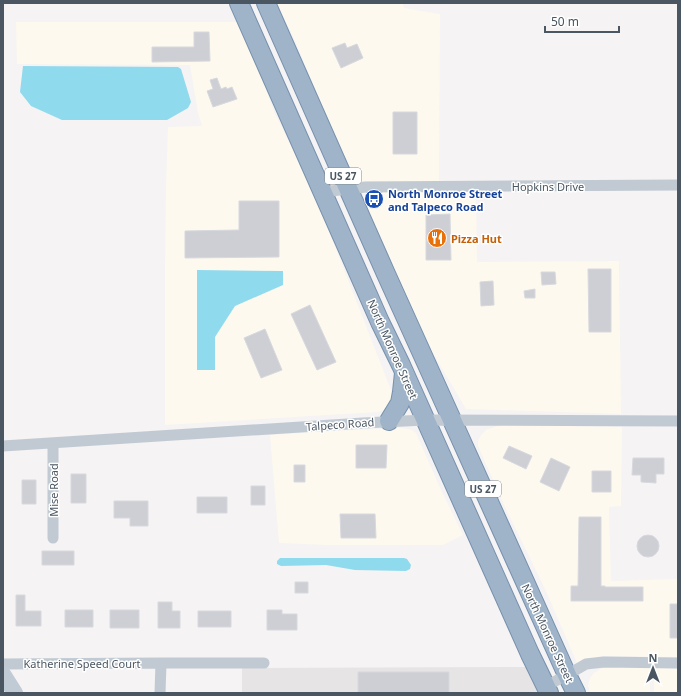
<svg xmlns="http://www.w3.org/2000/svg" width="681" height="696" viewBox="0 0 681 696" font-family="'Noto Sans',sans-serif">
<rect width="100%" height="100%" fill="#f5f3f3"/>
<!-- commercial -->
<path fill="#fdf9ef" d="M277,3h126l1,5 36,6 -1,168 -78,-1 -7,-4 -33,-74 -26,-62z
M16,22h222l23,54 14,38 37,73 29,75 50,128 2,5 -2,7 -3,4 -4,4 -7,2 -212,13v-159l1,-80 2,-59 34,-1 -4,-13 -8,-48 -173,-1z
M374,190h102l1,72 142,-1 2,153 -155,-5 -35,-59 -35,-72 -28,-63 -2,-9v-6l2,-5z
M502,425l120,2 -1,79 -12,1 2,74 67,-2v78l-74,-1 -16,2 -11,5 -32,-74 -40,-82 -27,-61v-5l3,-6 5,-5 8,-3z
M402,428l10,2 4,3 26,59 21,43 -20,10h-116l-48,-2 -9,-108 60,-4z
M607,667h43v26h-60l-2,-8 2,-7 4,-5 6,-4z
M654,668l24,1v24h-24z"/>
<!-- education -->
<path fill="#e6e4e5" d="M526,667l13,26h-297v-25z"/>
<!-- water -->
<path fill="#90daee" d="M23,66l155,1 3,2 10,33 -3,6 -21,12h-105l-31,-14 -11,-14z
M197,270l86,1v14l-48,21 -20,31v33h-18z
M280,558h124l3,1 4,6 -1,4 -4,2 -51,-1 -29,-5 -45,1 -4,-2v-3z"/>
<!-- building -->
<path fill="#cdcfd5" stroke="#d7d9de" d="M194,32h15l1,29 -58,1v-15h42z
M345,43l2,5 10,-4 6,14 -22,10 -9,-20z
M217,78l4,11 5,-2 1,2 5,-2 5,12 -24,8 -6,-16 6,-2 -3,-9z
M393,112h24v42h-24z
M239,201h40v56l-94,1v-27l54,-1z
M450,214l1,46h-25v-45z
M588,269h23v63h-22z
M541,272h14l1,12 -14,1z
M493,281l1,24 -13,1 -1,-24z
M535,289v9h-10l-1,-7z
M310,305l26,57 -19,8 -26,-56z
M265,329l17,41 -21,8 -17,-40z
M356,445h31l-1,23h-30z
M509,446l23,10 -6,13 -23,-11z
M551,458l19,9 -11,24 -19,-9z
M633,458h31v16h-8v9l-15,-1v-7h-9z
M294,465h11v17h-11z
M592,471h19v21h-19z
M71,474h15v29h-15z
M22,480h14v24h-14z
M251,486h14v19h-14z
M197,497h30v16h-30z
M114,501h34v25h-18v-8h-16z
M340,514h35l1,24h-35z
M579,517h22v69h4v1h38v14h-72v-15h7z
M637 546a11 11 0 1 1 22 0a11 11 0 1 1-22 0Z
M42,551h32v14h-32z
M295,582h13v11h-13z
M16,595h9v16h16v15h-25z
M158,602h14v9h8v17h-22z
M670,604h8v34h-8z
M65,610h28v17h-28z
M110,610h29v18h-29z
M267,610h15v4h15v16h-30z
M198,611h33v16h-33z
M358,672h91v21h-91z"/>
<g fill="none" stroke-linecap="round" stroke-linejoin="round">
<!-- trunk casing -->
<g stroke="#7690ad" stroke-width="20">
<path id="trunk" d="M239,3l141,319 21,43 129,289 19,39
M266,3l120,271 66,146 115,255 9,18
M389,421l11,-18 2,-11 2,-19"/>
</g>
<!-- minor -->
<path stroke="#c1cad2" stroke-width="11" d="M322,192l44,-5 312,-2
M3,446l360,-23 62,-3 253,1
M53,538v-95
M3,664l158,-1h103
M546,686l21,-11 19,-11 18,-2 74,1
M160,693l1,-30"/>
<!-- secondary -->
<path stroke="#c1cbd6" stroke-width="16" d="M3,674l12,19"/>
<!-- trunk -->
<use href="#trunk" stroke="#9fb4c9" stroke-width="18"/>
</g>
<!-- icons -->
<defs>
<g id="bus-disc" transform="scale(1)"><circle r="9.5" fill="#1a4fb4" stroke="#fff"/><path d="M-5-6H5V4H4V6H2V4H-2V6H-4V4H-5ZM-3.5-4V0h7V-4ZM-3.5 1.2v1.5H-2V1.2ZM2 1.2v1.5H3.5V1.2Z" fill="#fff"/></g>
<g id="restaurant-disc" transform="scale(1)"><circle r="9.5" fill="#e8710a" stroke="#fff"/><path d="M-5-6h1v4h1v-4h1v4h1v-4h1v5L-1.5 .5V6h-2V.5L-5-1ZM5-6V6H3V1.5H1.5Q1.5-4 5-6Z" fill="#fff"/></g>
</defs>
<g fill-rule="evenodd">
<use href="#bus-disc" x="374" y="199"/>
<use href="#restaurant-disc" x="437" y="238"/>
</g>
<g text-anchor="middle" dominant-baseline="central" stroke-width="3" stroke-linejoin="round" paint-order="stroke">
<!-- shield labels -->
<g fill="#fff" stroke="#808990" stroke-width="1">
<rect x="325" y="168" width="36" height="16" rx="3"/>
<rect x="465" y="481" width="36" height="16" rx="3"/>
</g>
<g font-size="10" font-weight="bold" fill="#4a5661">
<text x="343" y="176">US 27</text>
<text x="483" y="489">US 27</text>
</g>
<!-- street labels -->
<g font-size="11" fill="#4a5661" stroke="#fff">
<text x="548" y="186">Hopkins Drive</text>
<text transform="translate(393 349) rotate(66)">North Monroe Street</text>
<text transform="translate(340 424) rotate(-4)">Talpeco Road</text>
<text transform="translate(53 490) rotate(-90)">Mise Road</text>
<text transform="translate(548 633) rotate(65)">North Monroe Street</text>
<text x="82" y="663">Katherine Speed Court</text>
</g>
<!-- transit labels -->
<g font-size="11" font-weight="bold" fill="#164399" stroke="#fff" text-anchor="start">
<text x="388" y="193">North Monroe Street<tspan x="388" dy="13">and Talpeco Road</tspan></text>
</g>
<!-- food labels -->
<g font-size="11" font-weight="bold" fill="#c56008" stroke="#fff" text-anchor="start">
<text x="451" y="238">Pizza Hut</text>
</g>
</g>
<!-- border -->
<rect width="681" height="696" fill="none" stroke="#4a5661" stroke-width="8"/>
<!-- north arrow -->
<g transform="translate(653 668)" stroke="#ffffff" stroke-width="3" paint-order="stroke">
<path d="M0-3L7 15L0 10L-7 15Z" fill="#4a5661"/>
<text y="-6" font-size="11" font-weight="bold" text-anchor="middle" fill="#4a5661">N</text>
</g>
<!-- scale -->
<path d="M545 26v6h74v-6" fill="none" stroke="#4a5661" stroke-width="2"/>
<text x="551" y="26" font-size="12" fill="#4a5661" stroke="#ffffff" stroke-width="3" paint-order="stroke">50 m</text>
</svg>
